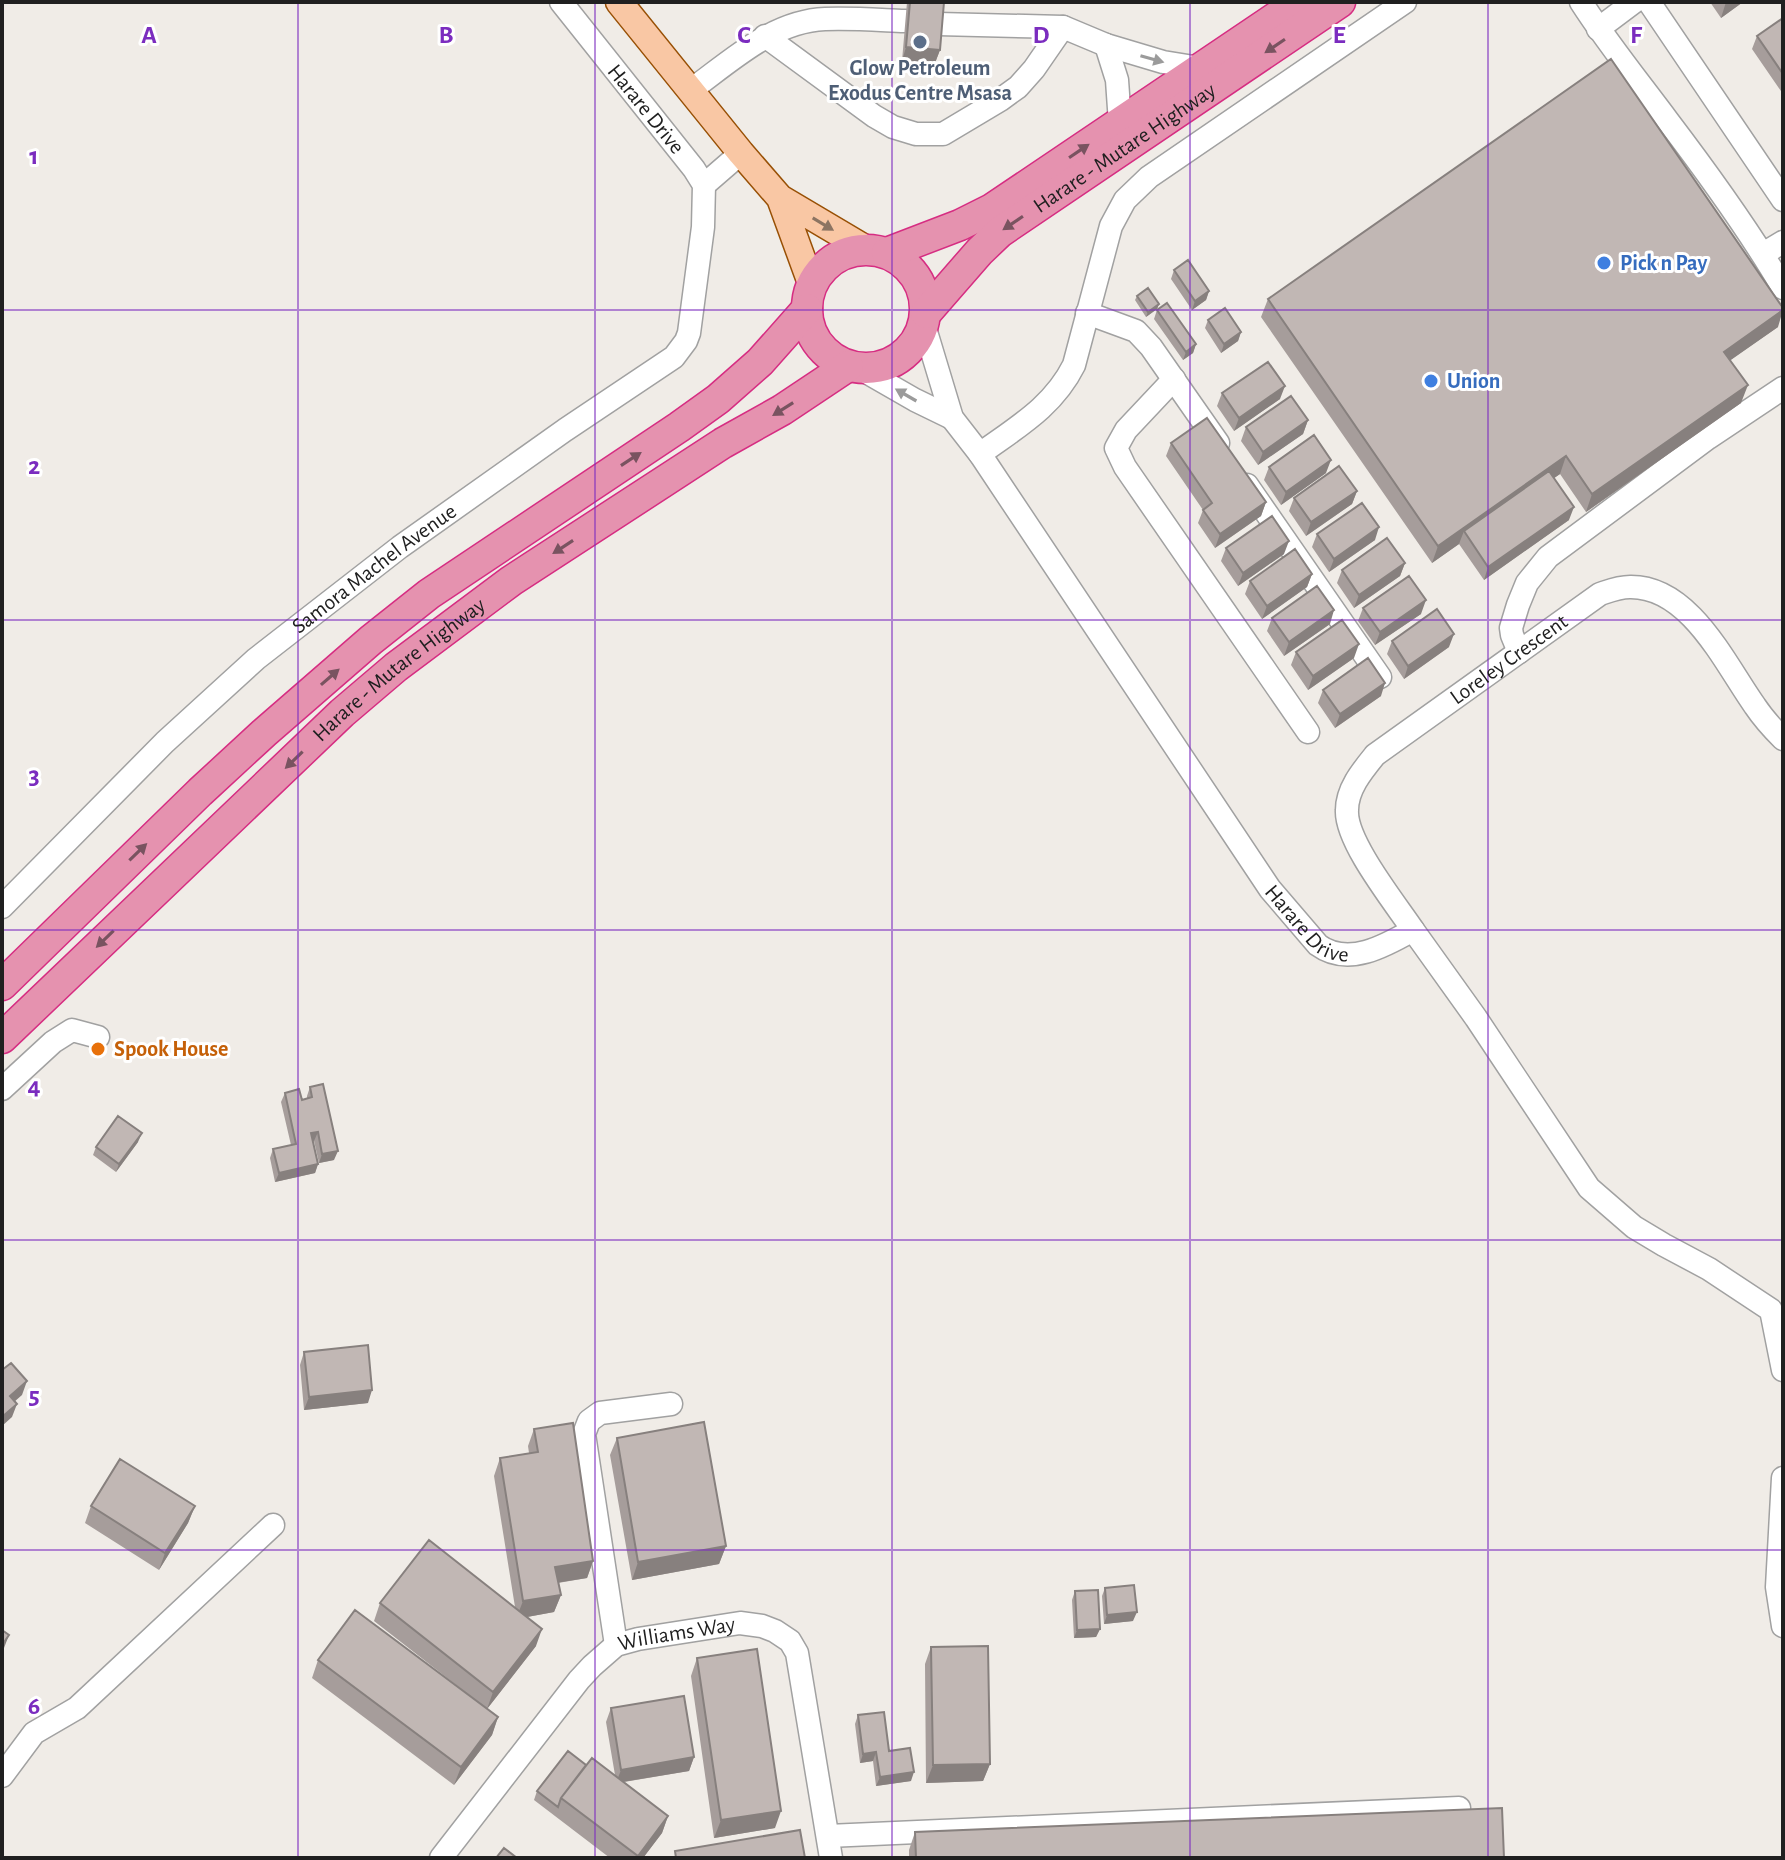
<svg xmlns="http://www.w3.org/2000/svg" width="1785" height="1860" viewBox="0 0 1785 1860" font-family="'Alegreya Sans',sans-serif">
<rect width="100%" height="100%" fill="#f0ece7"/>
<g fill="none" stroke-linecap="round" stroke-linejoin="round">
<!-- minor casing -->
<g stroke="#a1a1a1" stroke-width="25">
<g id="minor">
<path d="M1581,2c27,42 58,80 87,119 41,54 81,109 115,167"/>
<path d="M1649,2l134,198"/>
<path d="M938,24l125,3 43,18 57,17 37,6"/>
<path d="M1598,29l36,-27"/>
<path d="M765,36l109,80 19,11 23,7h27l57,-34 18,-13 16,-18 29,-42"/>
<path d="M1106,45l11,35 3,43"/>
<path d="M691,90c40,-29 82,-69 134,-71 27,-1 54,1 80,2"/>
<path d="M704,185l37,-32"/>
<path d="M1763,254l20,-12"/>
<path d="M1087,313l49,18 15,16 67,96"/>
<path id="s1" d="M924,325l28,93 28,36 290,435 48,56c30,22 67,1 95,-15l63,88 113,170 45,39 30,18 45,24 62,41 12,60"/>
<path d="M861,369l54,31 37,18"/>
<path d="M1174,379l-48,51 -10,18 9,19 183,265"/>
<path d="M980,454c37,-27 73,-47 94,-89l37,-139 14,-26 24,-23 256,-175"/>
<path d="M1247,485l133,192"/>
<path d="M1519,652l-7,-17 -1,-7 7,-23 9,-22 21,-26 160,-119 75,-50"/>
<path id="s2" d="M2,907l163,-165 91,-83 144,-112 165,-117 109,-73 12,-16 3,-8 14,-106 1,-42 -10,-16 -133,-167"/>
<path id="s3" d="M1413,930c-18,-27 -68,-89 -66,-120 0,-21 15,-39 28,-55l225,-161c9,-3 19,-7 30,-7 60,-1 95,77 125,119 8,12 18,23 28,33"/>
<path d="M2,1089l51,-47 19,-12 26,7"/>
<path d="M1783,1478l-6,109 6,39"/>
<path d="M616,1645l-32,-211 5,-13 11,-8 71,-9"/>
<path d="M2,1776l32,-43 43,-25 196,-183"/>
<path d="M828,1836l631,-28"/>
<path id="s4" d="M441,1858l138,-178 13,-14 24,-21 22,-6 102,-16 22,3 13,5 15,10 7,12 34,205"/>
</g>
</g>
<!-- major casing -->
<g stroke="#985005" stroke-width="29">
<path id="major" d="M619,2l122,151 39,45 86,51
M780,198l31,85"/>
</g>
<!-- highway casing -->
<g stroke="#d62d82" stroke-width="33">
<g id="highway">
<circle cx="866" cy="309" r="59"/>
<path d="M887,253l73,-28 32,-16 307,-207"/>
<path id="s5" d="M926,313l54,-62 20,-19 340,-230"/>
<path d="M2,985l198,-193 64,-59 107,-93 58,-46 250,-167 39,-28 42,-37 47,-53"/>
<path id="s6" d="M2,1038l340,-325 54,-46 115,-86 212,-138 59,-33 66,-44"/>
</g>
</g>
<!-- minor -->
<use href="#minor" stroke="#fff" stroke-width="22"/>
<!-- major -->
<use href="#major" stroke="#f9c7a4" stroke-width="26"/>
<!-- highway -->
<use href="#highway" stroke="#e592af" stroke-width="30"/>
</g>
<!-- wall -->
<path fill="#a69d9b" d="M907,2h37l-4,48 -5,13 -33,-2z
M1710,2h33l-22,16z
M1783,18v76l-31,-45 5,-13z
M1174,270l35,21 -3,9 -14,10 -21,-31z
M1137,296l22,8 -2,5 -11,8 -11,-17z
M1268,299l510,28 -48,33 11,43 -155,109 -26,-38 -6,4 15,42 -85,60 -25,-36 -27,19 -171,-246z
M1157,310l39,34 -3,9 -10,7 -29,-41z
M1208,320l33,12 -3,9 -17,12 -16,-25z
M1222,393l58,6 -46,32 -17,-25z
M1308,420l-5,14 -45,31 -17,-24 5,-14z
M1171,443l95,59 -5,14 -46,32 -17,-25 5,-13 -37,-54z
M1269,467l57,6 -45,32 -17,-25z
M1357,491l-5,13 -46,32 -17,-25 5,-13z
M1317,534l58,6 -46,32 -17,-25z
M1226,548l58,6 -46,32 -17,-25z
M1405,563l-5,13 -46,32 -17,-25 5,-13z
M1312,574l-5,13 -45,32 -17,-25 5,-13z
M1363,608l58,6 -46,31 -17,-24z
M1272,618l58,6 -46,32 -17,-25z
M1392,641l57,6 -45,32 -17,-25z
M1296,652l58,6 -46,32 -17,-25z
M1323,690l58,6 -46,32 -17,-25z
M310,1087l24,73 -15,3 -5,-22h-1l5,23 -3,9 -40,9 -5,-24 3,-9 18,-4 -10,-43 4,-9 17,7 5,-2v-2z
M138,1142l-22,30 -23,-17 3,-8z
M304,1352l64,51 -64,7 -4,-45z
M534,1429l59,132 -6,17 -29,5 3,12 -7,17 -27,5 9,29 -49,63 11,8 -6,18 -38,50 -142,-107 6,-18 160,42 -104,-81 6,-18 135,4 -21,-131 6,-18 29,-5 -1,-7z
M617,1438l109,108 -7,18 -87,16 -22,-125z
M91,1506h104l-7,17 -29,47 -74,-47z
M1105,1588l28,33 -29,3 -2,-28z
M1075,1591l25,38 -4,8 -22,1 -2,-38z
M931,1647l59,117 -7,17 -57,2 -1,-119z
M697,1658l78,170 -61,10 -23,-162z
M611,1708l83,49 -5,14 -65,11 44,34 -6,17 -19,25h-33l-76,-58 3,-9 49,-26 29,10 -9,-53z
M858,1715l31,36 22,30 -35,5 -3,-25 -13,2 -5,-39z
M915,1832l589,26h-595v-8z"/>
<!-- shaded-wall -->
<path fill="#87807e" d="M1726,2h17l-22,16z
M906,47l34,3 -5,13 -33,-2z
M1209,291l-3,9 -14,10 3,-9z
M1159,304l-2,5 -11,8 2,-5z
M1783,310l-5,17 -60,42 6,-17z
M1241,332l-3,9 -17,12 3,-9z
M1196,344l-3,9 -10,7 3,-8z
M1748,385l-7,18 -155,109 6,-18z
M1285,386l-5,13 -46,32 5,-13z
M1308,420l-5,14 -45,31 5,-13z
M1566,456l-6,18 -92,64 -4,-7 -5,13 -27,19 6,-17z
M1331,460l-5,13 -45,32 5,-13z
M1357,491l-5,13 -46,32 5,-14z
M1266,502l-5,14 -46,32 5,-14z
M1574,507l-5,13 -85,60 4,-13z
M1379,527l-4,13 -46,32 5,-13z
M1289,541l-5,13 -46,32 5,-13z
M1405,563l-5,13 -46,32 5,-13z
M1312,574l-5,13 -45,32 5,-13z
M1426,600l-5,14 -46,31 5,-13z
M1334,610l-4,14 -46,32 5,-14z
M1454,634l-5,13 -45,32 4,-13z
M1359,644l-5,14 -46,32 5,-14z
M1385,683l-4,13 -46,32 5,-14z
M318,1132l-4,9 -6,1 3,-9z
M142,1133l-4,9 -22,30 3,-8z
M338,1151l-4,9 -15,3 3,-9z
M318,1164l-3,9 -40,9 4,-9z
M27,1381l-5,14 -17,15 5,-14z
M372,1390l-4,13 -64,7 5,-13z
M17,1404l-5,13 -10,9v-9z
M195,1506l-7,17 -29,47 6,-17z
M726,1546l-7,18 -87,16 6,-18z
M593,1561l-6,17 -38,6 6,-17z
M561,1595l-7,17 -38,7 7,-18z
M1137,1612l-4,9 -29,3 3,-9z
M542,1629l-6,17 -49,63 6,-17z
M1100,1629l-4,8 -22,1 3,-8z
M9,1635l-5,13 -2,3v-6z
M498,1717l-6,18 -38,50 7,-18z
M876,1752l-3,9 -13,2 3,-9z
M694,1757l-5,14 -73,12 5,-13z
M990,1764l-7,17 -57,2 7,-18z
M914,1772l-3,9 -35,5 4,-9z
M781,1811l-6,17 -61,10 7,-18z
M668,1816l-6,17 -19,25h-6z"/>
<!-- building -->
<path fill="#c1b7b4" stroke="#87807e" stroke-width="2" d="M910,2h34l-4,48 -34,-3z
M1783,18v56l-26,-38z
M1611,59l172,249v2l-59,42 24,33 -156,109 -26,-38 -128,90 -170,-247z
M1188,260l21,31 -14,10 -21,-31z
M1148,288l11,16 -11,8 -11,-16z
M1167,303l29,41 -10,8 -29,-42z
M1225,308l16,24 -17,12 -16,-24z
M1268,362l17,24 -46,32 -17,-25z
M1291,396l17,24 -45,32 -17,-25z
M1207,418l59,84 -46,32 -17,-24 9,-7 -41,-60z
M1314,435l17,25 -45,32 -17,-25z
M1339,466l18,25 -46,31 -17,-24z
M1549,471l25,36 -86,60 -24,-36z
M1362,503l17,24 -45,32 -17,-25z
M1272,516l17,25 -46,32 -17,-25z
M1387,538l18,25 -46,32 -17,-25z
M1295,549l17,25 -45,32 -17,-25z
M1409,576l17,24 -46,32 -17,-24z
M1317,586l17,24 -45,32 -17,-24z
M1437,609l17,25 -46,32 -16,-25z
M1342,620l17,24 -46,32 -17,-24z
M1368,658l17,25 -45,31 -17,-24z
M323,1084l15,67 -16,3 -4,-22 -7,1 7,31 -39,9 -6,-24 23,-5 -11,-51 14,-4 3,11 10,-3 -2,-10z
M118,1116l24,17 -23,31 -23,-17z
M368,1345l4,45 -63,7 -5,-45z
M11,1363l16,18 -17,15 7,8 -15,13v-47z
M704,1422l22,124 -88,16 -21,-124z
M573,1423l20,138 -38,6 6,28 -38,6 -23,-143 38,-6 -4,-23z
M120,1459l75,47 -30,47 -74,-47z
M429,1540l113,89 -49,63 -113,-89z
M1134,1585l3,27 -30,3 -2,-27z
M1098,1590l2,39 -23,1 -2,-39z
M355,1610l143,107 -37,50 -143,-107z
M2,1630l7,5 -7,10z
M988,1646l2,118 -57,1 -2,-118z
M757,1649l24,162 -60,9 -24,-162z
M684,1696l10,61 -73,13 -10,-62z
M884,1712l5,39 21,-3 4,24 -34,5 -4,-25 -13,2 -5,-39z
M568,1751l18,14 -25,33 -3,9 -21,-16z
M592,1758l76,58 -30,40 -77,-58z
M1502,1808l2,50h-588l-1,-26z
M800,1830l5,28h-129l-1,-7z
M504,1848l13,10h-21z"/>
<!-- one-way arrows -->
<defs><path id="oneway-solid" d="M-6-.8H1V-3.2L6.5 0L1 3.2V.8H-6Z" transform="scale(2)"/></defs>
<g fill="#795360">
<use href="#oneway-solid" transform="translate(1275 46) rotate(146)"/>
<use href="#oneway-solid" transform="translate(1079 151) rotate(-34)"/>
<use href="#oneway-solid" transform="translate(1013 223) rotate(146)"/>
<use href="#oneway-solid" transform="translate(783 409) rotate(148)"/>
<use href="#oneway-solid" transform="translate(631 459) rotate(-33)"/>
<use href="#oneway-solid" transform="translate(563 547) rotate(147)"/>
<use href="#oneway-solid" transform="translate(330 677) rotate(-41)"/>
<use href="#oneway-solid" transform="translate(294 760) rotate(136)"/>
<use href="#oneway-solid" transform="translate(138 852) rotate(-44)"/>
<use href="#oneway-solid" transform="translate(105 939) rotate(136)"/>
</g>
<g fill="#9b9b9b">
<use href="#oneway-solid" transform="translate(1152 59) rotate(16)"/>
<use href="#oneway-solid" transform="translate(906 395) rotate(-150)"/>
</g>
<use fill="#8c7462" href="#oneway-solid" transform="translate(823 224) rotate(31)"/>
<!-- grid -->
<path fill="none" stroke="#7b2cbf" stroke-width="2" stroke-opacity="0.55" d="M298,2v1856M595,2v1856M892,2v1856M1190,2v1856M1488,2v1856M2,310h1781M2,620h1781M2,930h1781M2,1240h1781M2,1550h1781"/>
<!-- markers -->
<circle fill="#5c6f8a" stroke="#fff" stroke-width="3" cx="920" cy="42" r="8"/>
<g fill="#3f7fe0" stroke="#fff" stroke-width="3">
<circle cx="1604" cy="263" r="8"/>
<circle cx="1431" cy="381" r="8"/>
</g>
<circle fill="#e8710a" stroke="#fff" stroke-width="3" cx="98" cy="1049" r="8"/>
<g text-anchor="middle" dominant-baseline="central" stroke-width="6" stroke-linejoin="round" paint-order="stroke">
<!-- service labels -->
<g font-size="22" font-weight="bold" fill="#4e5e75" stroke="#fff">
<text x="920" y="68">Glow Petroleum<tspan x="920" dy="25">Exodus Centre Msasa</tspan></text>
</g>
<!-- street labels -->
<g font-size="22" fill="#202020" stroke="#fff">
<text transform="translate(646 109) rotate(51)">Harare Drive</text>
<text stroke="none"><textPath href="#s5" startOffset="260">Harare - Mutare Highway</textPath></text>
<text stroke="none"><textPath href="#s2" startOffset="504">Samora Machel Avenue</textPath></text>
<text stroke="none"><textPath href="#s3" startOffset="366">Loreley Crescent</textPath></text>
<text stroke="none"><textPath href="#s6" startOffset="542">Harare - Mutare Highway</textPath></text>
<text stroke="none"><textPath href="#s1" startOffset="718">Harare Drive</textPath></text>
<text stroke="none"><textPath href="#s4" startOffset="338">Williams Way</textPath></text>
</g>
<!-- shop labels -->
<g font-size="22" font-weight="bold" fill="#366cbe" stroke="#fff" text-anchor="start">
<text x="1620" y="263">Pick n Pay</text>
<text x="1447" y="381">Union</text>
</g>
<!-- food labels -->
<g font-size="22" font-weight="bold" fill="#c56008" stroke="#fff" text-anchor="start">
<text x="114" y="1049">Spook House</text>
</g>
</g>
<g font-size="26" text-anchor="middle" font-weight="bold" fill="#7b2cbf" stroke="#fff" stroke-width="6" stroke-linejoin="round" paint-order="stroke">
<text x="149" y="43">A</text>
<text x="446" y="43">B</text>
<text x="744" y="43">C</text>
<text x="1041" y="43">D</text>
<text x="1339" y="43">E</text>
<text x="1636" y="43">F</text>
<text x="34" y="164">1</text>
<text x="34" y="474">2</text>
<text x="34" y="784">3</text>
<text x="34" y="1094">4</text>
<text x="34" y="1404">5</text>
<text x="34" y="1714">6</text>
</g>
<!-- border -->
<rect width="1785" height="1860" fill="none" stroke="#202020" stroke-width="8"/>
</svg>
